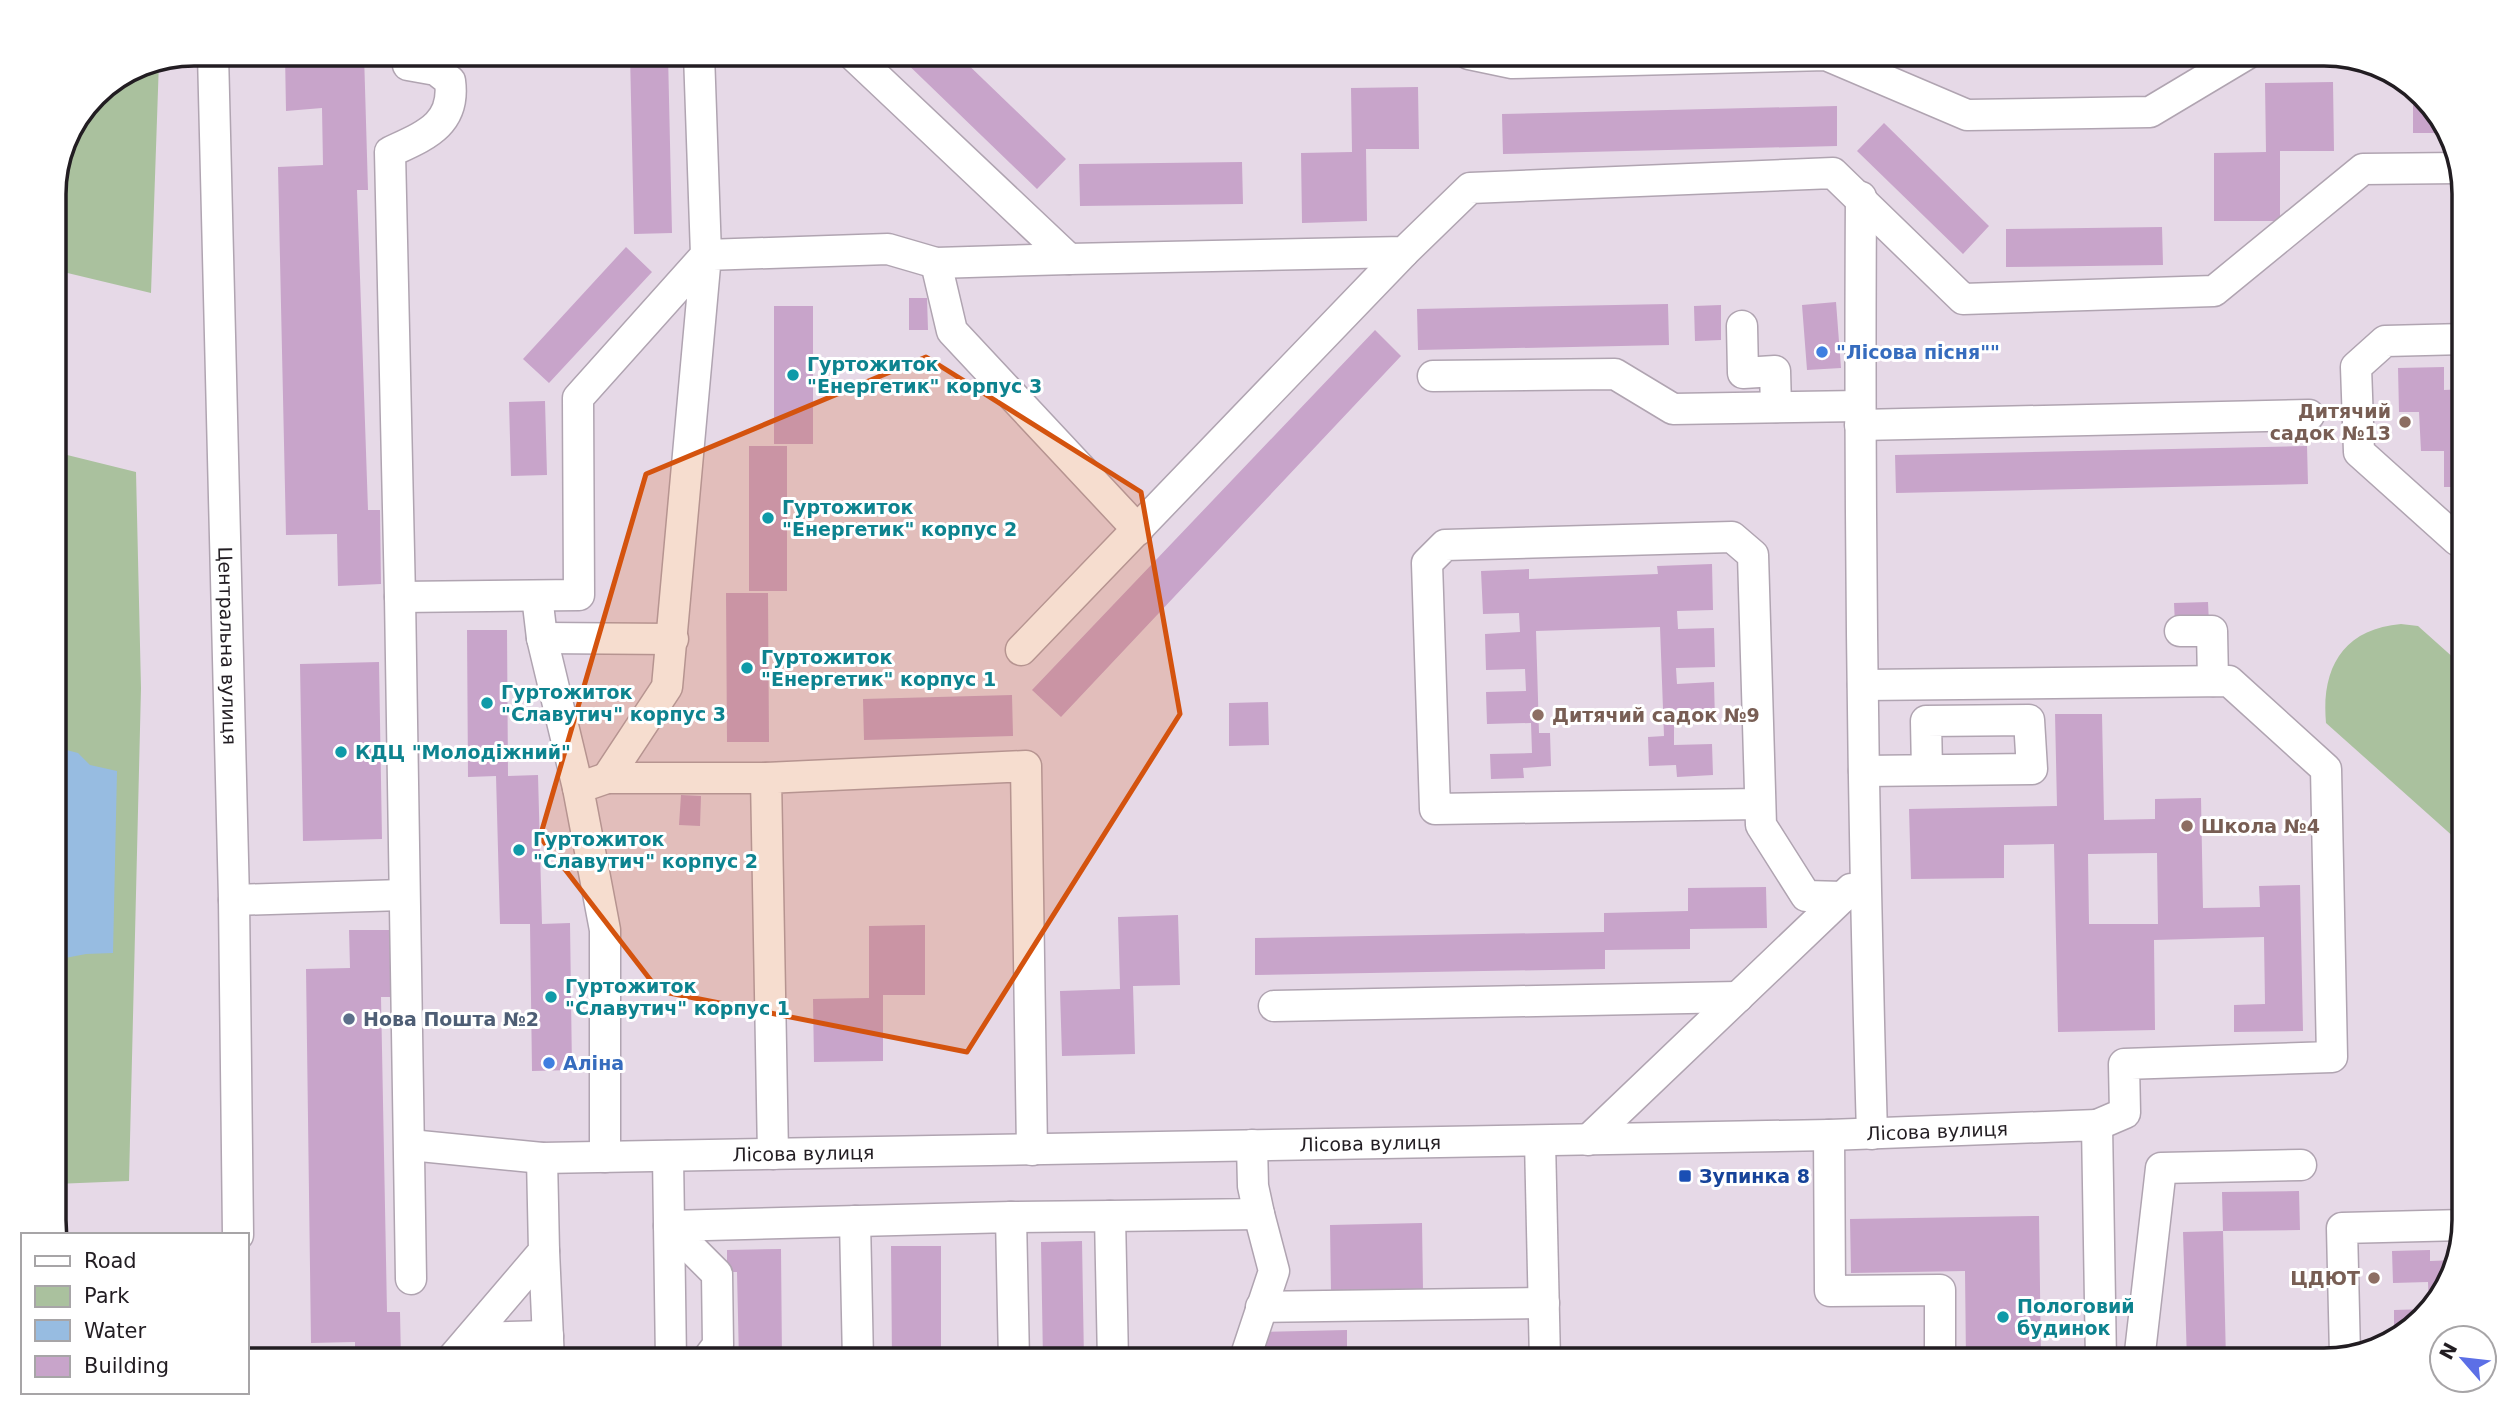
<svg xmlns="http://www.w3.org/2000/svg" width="2519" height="1415" viewBox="0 0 2519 1415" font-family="'DejaVu Sans',sans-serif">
<rect width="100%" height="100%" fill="#e6d9e7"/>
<!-- green -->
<path fill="#aac19e" d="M159,61l-8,232 -96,-23c0,-73 -8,-143 61,-188 15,-10 26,-17 43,-21z
M55,452l81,20 5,216 -12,493 -74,3z
M2401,624l17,2 47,42v179l-139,-124c-5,-55 17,-94 75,-99z"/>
<!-- water -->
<path fill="#97bce1" d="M55,747l23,6 12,12 27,6 -4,182 -27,1 -31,6z"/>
<!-- building -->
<path fill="#c8a4ca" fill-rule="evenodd" d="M285,54h79l4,136h-11l11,320h12l1,74 -43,2 -1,-52 -51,1 -8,-368 45,-2 -1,-57 -36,3z
M630,54h38l4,179 -38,1z
M897,54h60l109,105 -29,30z
M2333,82l1,69h-54v70h-66v-68l52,-1 -1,-69z
M1418,87l1,62h-53l1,72 -65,2 -1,-70 51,-1 -1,-64z
M2413,94h2l31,30 2,9h-35z
M1837,106v40l-334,8 -1,-40z
M1884,123l105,103 -26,28 -106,-103z
M1242,162l1,42 -163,2 -1,-42z
M2162,227l1,38 -157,2v-38z
M626,247l26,25 -103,111 -26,-24z
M909,298h18l1,32h-19z
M1836,302l5,66 -34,2 -5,-65z
M1668,304l1,41 -251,5 -1,-41z
M1721,305v35l-26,1 -1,-35z
M774,306h39v138h-39z
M1375,330l26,26 -340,361 -29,-27z
M2444,367v23l21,-1v98h-21v-36h-23l-2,-39h-20l-1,-44z
M545,401l2,74 -36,1 -2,-74z
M749,446h38v145h-38z
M2307,446l1,38 -412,9 -1,-38z
M1712,564l1,46 -36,1 1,18 36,-1 1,39 -39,1 1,16 37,-2 1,39 -41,2v22l38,-1 1,31 -36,2 -1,-12 -27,1 -1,-29 16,-1 -4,-109 -124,4 3,102h11l1,33 -28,2 1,10 -33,1 -1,-25 42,-1 -1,-30 -44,1 -1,-32 40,-1 -1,-22 -39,1 -1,-36 35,-2 -1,-19 -36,1 -2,-43 48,-2v10l129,-5 -1,-8z
M726,593h42l1,149h-42z
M2208,602l1,22 -34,1 -1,-22z
M467,630h40l1,146 30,-1 4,149 28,-1 2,147 -40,1 -2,-147h-30l-4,-148 -28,1z
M379,662l3,177 -79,2 -3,-177z
M1012,695l1,41 -149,4 -1,-41z
M1268,702l1,43 -40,1v-43z
M2055,714h47l2,106 51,-1v-20l46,-1 2,110 57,-1 -1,-21 41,-1 3,146 -69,1v-27l31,-1 -1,-67 -110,3 1,90 -97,2 -4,-188 -50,1v33l-93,1 -2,-70 148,-3zM2157,853l1,71h-69l-1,-70z
M681,795l20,1 -1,30 -21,-1z
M1766,887l1,41 -77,1v20l-85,1v19l-350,6v-37l349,-6v-19l84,-2v-23z
M1178,915l2,70 -47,1 2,68 -73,2 -2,-65 60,-2 -2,-72z
M925,925v70h-42v66l-69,1 -1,-63 56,-1v-72z
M349,930h43l1,67h-12l6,315h13l1,49h-46v-19l-44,1 -5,-374 44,-1z
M2299,1191l1,39 -77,1 -1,-39z
M2039,1216l2,145h-75l-1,-90 -114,2 -1,-54z
M1422,1223l1,67 -92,2 -1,-67z
M2223,1231l3,130h-39l-4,-129z
M1082,1241l2,120h-41l-2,-119z
M891,1246h50v115h-49z
M781,1249l1,112h-43l-2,-89h-10v-22z
M2430,1250v11l24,-1 -8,30 -17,18 -1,-26 -35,1 -1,-32z
M2427,1309l-32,33h-1v-32z
M1347,1330v31h-83l-1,-29z
M1493,1347v14h-54v-13z"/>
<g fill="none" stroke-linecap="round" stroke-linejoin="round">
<!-- minor casing -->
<g stroke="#b0a4b1" stroke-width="33">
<g id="minor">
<path id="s1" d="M213,54l21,846 4,335"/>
<path d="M408,54v11l28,5 14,11c6,44 -26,55 -60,71l10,445 11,682"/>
<path d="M852,54l217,205 335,-7 66,-64 363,-15 130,126 251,-8 149,-122 96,-1"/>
<path d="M1469,54l43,9 314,-8 141,60 183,-3 97,-58"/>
<path d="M1861,197c-2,313 2,625 11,937"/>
<path d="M936,263l16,68 186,199"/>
<path d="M1742,326l1,47 32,-2 1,36"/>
<path d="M2465,339l-80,2 -29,26 3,85 98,88h8"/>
<path d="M1433,376l182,-2 58,35 187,-3"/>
<path d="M1860,425l449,-10"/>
<path d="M537,596l5,42 36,150"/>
<path d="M400,597l179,-2 -1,-197 128,-143 -7,-201"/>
<path d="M2180,631h32l1,50"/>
<path d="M542,638l131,1"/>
<path d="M1021,650l383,-398"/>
<path d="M1863,685l366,-4 97,88 6,288 -208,7 1,49 -28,12"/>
<path d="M1864,771l168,-2 -3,-49 -103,1 1,49"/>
<path d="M607,778l60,-91 39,-432 182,-6 48,14 133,-4"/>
<path d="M1759,804l-324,5 -8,-246 18,-18 287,-8 21,18 8,270 45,71 37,1"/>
<path d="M234,900l169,-5"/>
<path d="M1274,1006l464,-9"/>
<path d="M1829,1135l1,156 110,-1v71"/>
<path d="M1588,1140l263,-251"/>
<path d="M1540,1141l5,220"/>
<path id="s2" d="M410,1145l132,13 1287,-23 268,-10 4,236"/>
<path d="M773,1154l-7,-376 260,-12 6,384"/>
<path d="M668,1156l3,205"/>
<path d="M605,1157v-227l-27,-142 29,-10h159"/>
<path d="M1110,1216l149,-2 -6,-28 -1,-41"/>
<path d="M1011,1217l99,-1 3,145"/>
<path d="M855,1221l3,140"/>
<path d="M544,1251l5,110"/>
<path d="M1261,1307l283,-4"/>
<path d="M470,1338l78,-2"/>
<path d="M2345,1355l-3,-127 122,-3"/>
<path d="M450,1361l94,-110 -2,-93"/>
<path d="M706,1361l12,-16 -1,-71 -48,-48 342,-9 3,144"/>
<path d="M1244,1361l30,-90 -15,-57"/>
<path d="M2139,1361l22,-193 140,-3"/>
</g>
</g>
<!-- minor -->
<use href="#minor" stroke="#fff" stroke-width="30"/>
</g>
<!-- marked area -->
<path fill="#d4530e" fill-opacity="0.2" stroke="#d4530e" stroke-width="5" stroke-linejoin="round" d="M926,357l215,135 39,222 -213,338 -308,-61 -119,-154 106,-363z"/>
<!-- markers -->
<g fill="#3f7fe0" stroke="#fff" stroke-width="2.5">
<circle cx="1822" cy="352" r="7"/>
<circle cx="549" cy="1063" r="7"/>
</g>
<g fill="#0f9aa8" stroke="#fff" stroke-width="2.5">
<circle cx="793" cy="375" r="7"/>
<circle cx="768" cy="518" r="7"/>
<circle cx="747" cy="668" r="7"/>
<circle cx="487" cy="703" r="7"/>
<circle cx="341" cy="752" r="7"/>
<circle cx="519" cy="850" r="7"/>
<circle cx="551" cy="997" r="7"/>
<circle cx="2003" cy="1317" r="7"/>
</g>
<g fill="#8d6e63" stroke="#fff" stroke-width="2.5">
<circle cx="2405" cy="422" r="7"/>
<circle cx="1538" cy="715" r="7"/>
<circle cx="2187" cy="826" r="7"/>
<circle cx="2374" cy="1278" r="7"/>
</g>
<circle fill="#5c6f8a" stroke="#fff" stroke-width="2.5" cx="349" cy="1019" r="7"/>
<rect fill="#1a4fb4" stroke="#fff" stroke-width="2.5" x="1678" y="1169" width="14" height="14" rx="3.5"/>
<g text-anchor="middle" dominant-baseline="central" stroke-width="6" stroke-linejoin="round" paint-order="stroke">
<!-- shop labels -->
<g font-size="19" font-weight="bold" fill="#366cbe" stroke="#fff" text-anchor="start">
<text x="1836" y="352">"Лісова пісня""</text>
<text x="563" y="1063">Аліна</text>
</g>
<!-- culture labels -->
<g font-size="19" font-weight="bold" fill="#0d838f" stroke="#fff" text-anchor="start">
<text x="807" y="364">Гуртожиток<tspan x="807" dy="22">"Енергетик" корпус 3</tspan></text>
<text x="782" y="507">Гуртожиток<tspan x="782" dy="22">"Енергетик" корпус 2</tspan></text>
<text x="761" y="657">Гуртожиток<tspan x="761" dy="22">"Енергетик" корпус 1</tspan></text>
<text x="501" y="692">Гуртожиток<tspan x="501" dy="22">"Славутич" корпус 3</tspan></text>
<text x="355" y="752">КДЦ "Молодіжний"</text>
<text x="533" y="839">Гуртожиток<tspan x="533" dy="22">"Славутич" корпус 2</tspan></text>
<text x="565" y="986">Гуртожиток<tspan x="565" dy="22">"Славутич" корпус 1</tspan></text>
<text x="2017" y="1306">Пологовий<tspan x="2017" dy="22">будинок</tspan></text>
</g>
<!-- education labels -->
<g font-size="19" font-weight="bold" fill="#785e54" stroke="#fff" text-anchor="end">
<text x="2391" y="411">Дитячий<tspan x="2391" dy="22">садок №13</tspan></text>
<text x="1552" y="715" text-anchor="start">Дитячий садок №9</text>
<text x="2201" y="826" text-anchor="start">Школа №4</text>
<text x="2360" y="1278">ЦДЮТ</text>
</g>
<!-- street labels -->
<g font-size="19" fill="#221d22" stroke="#fff">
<text stroke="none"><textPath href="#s1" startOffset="592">Центральна вулиця</textPath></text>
<text stroke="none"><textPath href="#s2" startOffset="1528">Лісова вулиця</textPath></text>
<text stroke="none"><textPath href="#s2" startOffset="961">Лісова вулиця</textPath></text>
<text stroke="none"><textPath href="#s2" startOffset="394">Лісова вулиця</textPath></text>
</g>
<!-- service labels -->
<g font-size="19" font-weight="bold" fill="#4e5e75" stroke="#fff" text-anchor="start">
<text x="363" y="1019">Нова Пошта №2</text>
</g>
<!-- transit labels -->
<g font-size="19" font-weight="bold" fill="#164399" stroke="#fff" text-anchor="start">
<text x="1699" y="1176">Зупинка 8</text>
</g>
</g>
<!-- crop -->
<path d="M0 0H2519V1415H0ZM194 66H2324A128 128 0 0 1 2452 194V1220A128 128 0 0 1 2324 1348H194A128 128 0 0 1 66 1220V194A128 128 0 0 1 194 66Z" fill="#fff" fill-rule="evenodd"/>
<path fill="none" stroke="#221d22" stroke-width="3.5" d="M194 66H2324A128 128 0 0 1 2452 194V1220A128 128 0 0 1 2324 1348H194A128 128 0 0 1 66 1220V194A128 128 0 0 1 194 66Z"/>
<!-- legend -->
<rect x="21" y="1233" width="228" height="161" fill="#ffffff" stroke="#a7a5a7" stroke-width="2"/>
<rect x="35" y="1256" width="35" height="10" fill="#ffffff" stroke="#a7a5a7" stroke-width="2"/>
<text x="84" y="1268" font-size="21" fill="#221d22">Road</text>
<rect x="35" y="1286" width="35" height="21" fill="#aac19e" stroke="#a7a5a7" stroke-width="2"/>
<text x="84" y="1303" font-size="21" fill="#221d22">Park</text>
<rect x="35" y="1320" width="35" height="21" fill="#97bce1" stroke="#a7a5a7" stroke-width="2"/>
<text x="84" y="1338" font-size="21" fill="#221d22">Water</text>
<rect x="35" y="1356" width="35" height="21" fill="#c8a4ca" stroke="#a7a5a7" stroke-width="2"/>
<text x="84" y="1373" font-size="21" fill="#221d22">Building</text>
<!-- north arrow -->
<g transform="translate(2463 1359) rotate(298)"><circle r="33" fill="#ffffff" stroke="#a7a5a7" stroke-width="2"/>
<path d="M0-5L12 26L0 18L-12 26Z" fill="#5c6fe6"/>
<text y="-10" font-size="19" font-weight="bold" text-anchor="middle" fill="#221d22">N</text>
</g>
</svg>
